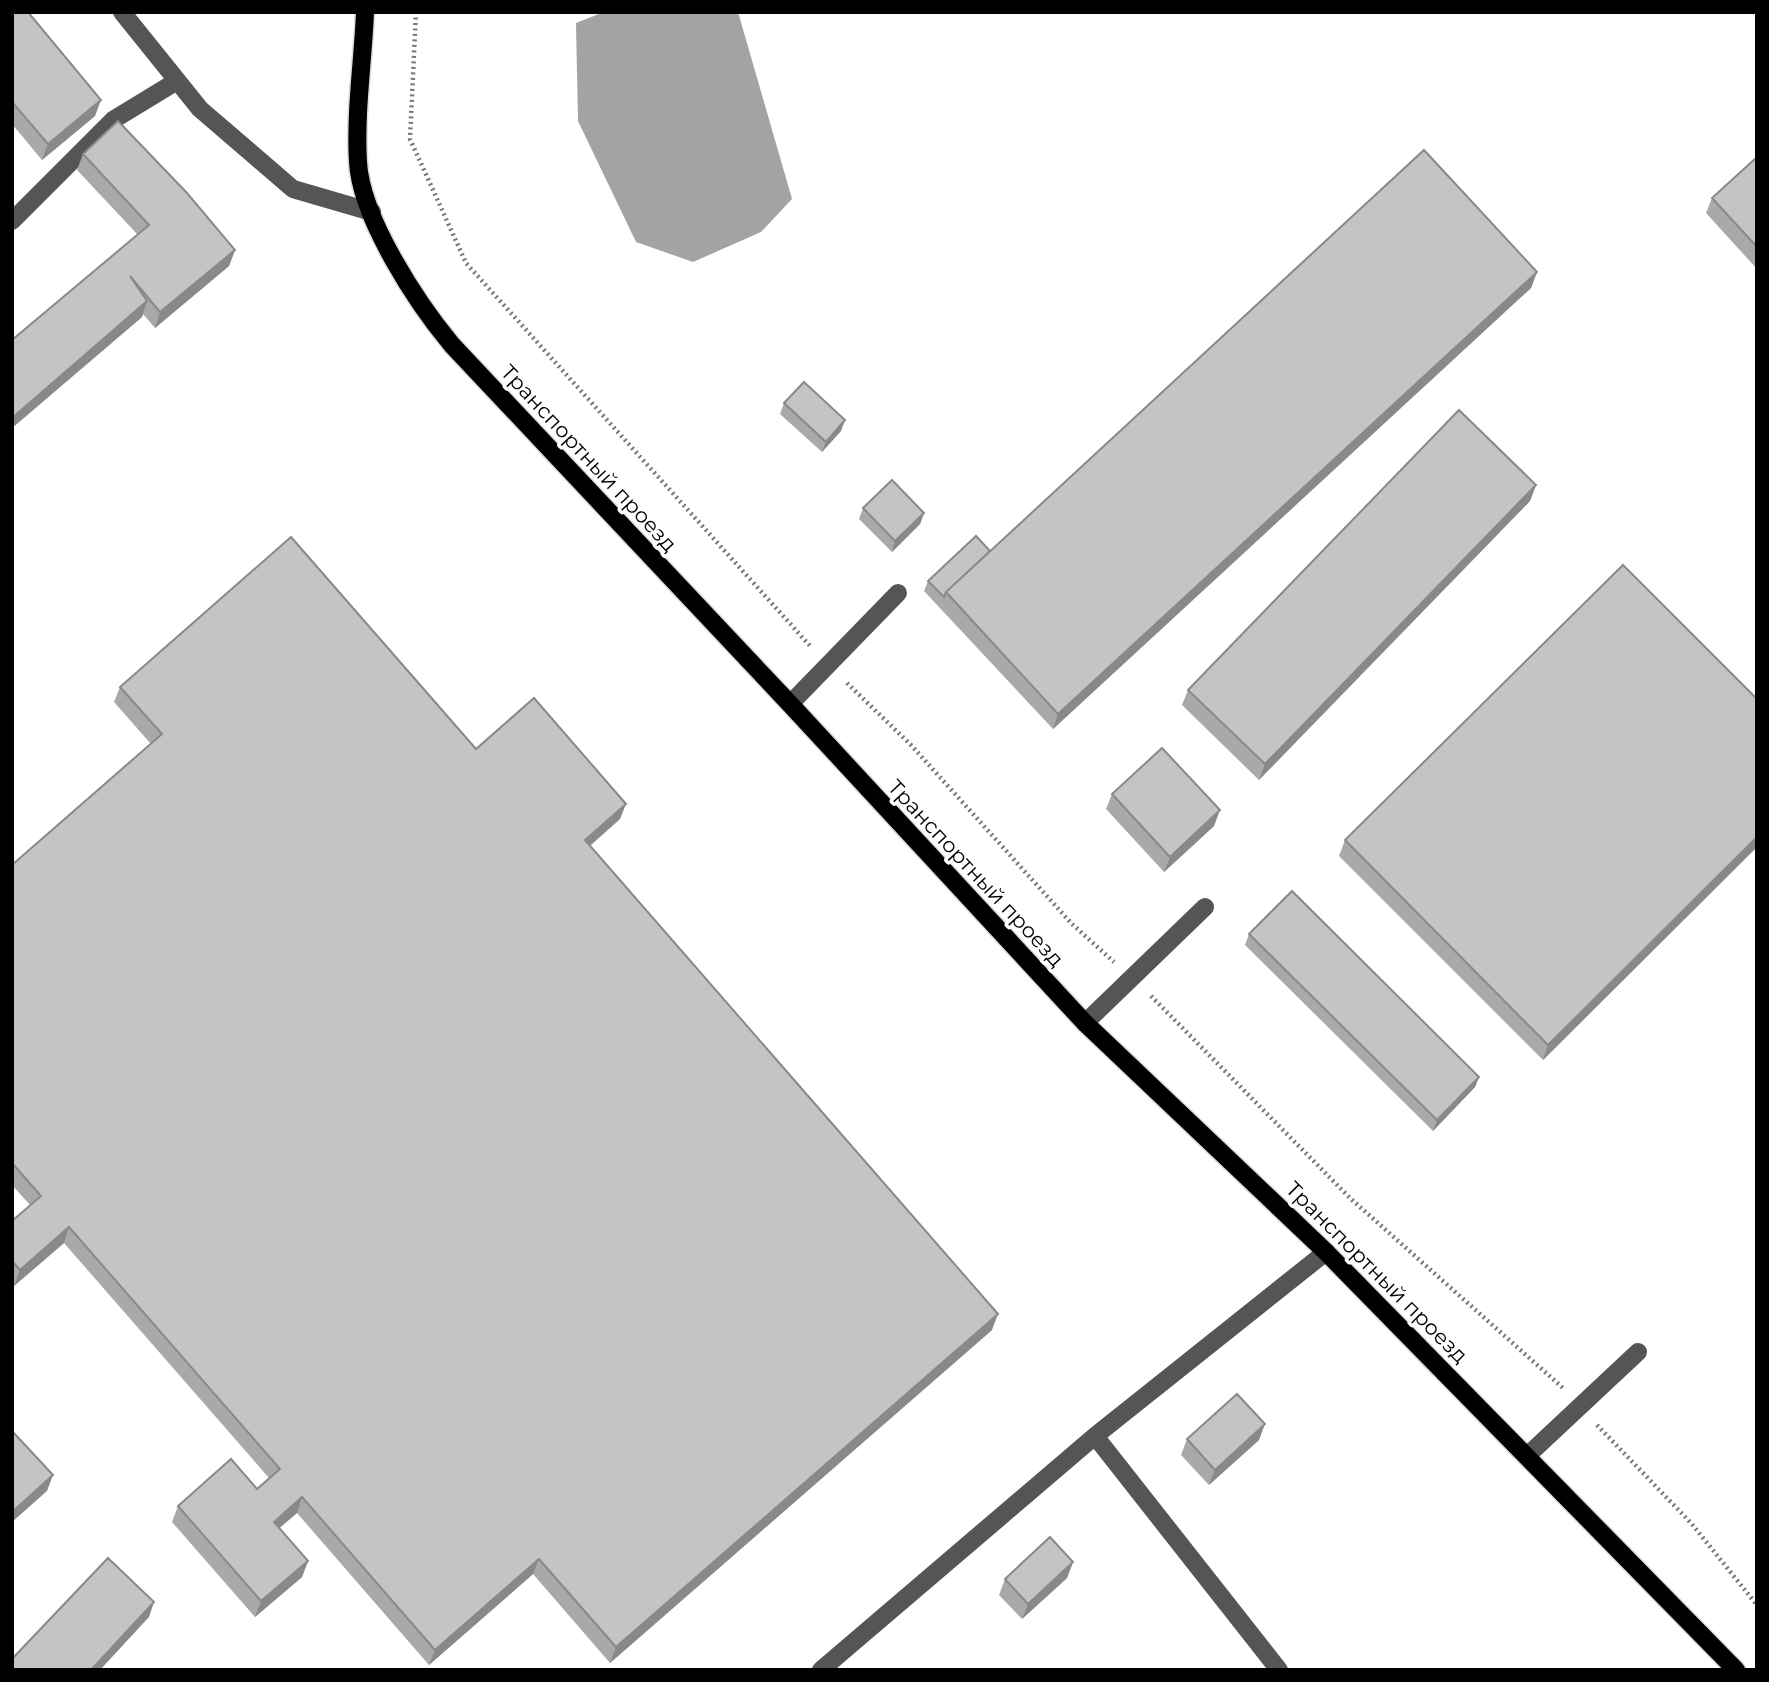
<svg xmlns="http://www.w3.org/2000/svg" width="1769" height="1682" viewBox="0 0 1769 1682" font-family="Montserrat,sans-serif">
<rect width="100%" height="100%" fill="#fff"/>
<!-- water -->
<path fill="#a3a3a3" d="M604,12h134l54,187 -31,33 -68,30 -57,-20 -58,-121 -2,-98z"/>
<g fill="none" stroke-linecap="round" stroke-linejoin="round">
<!-- major casing -->
<g stroke="#dbdbdb" stroke-width="21">
<path id="major" d="M365,12c-2,49 -10,101 -7,150 3,56 59,141 94,183l338,359 295,319 241,229 410,418"/>
</g>
<!-- path -->
<path stroke="#777" stroke-width="4.5" stroke-dasharray="2 3.5" stroke-linecap="butt" d="M416,12l-6,127 56,124 345,384
M847,683l64,62 161,179 42,38
M1151,996l199,202 213,190
M1597,1425l94,98 66,82"/>
<!-- minor -->
<path stroke="#555" stroke-width="18" d="M122,12l78,97 93,80 79,23
M12,221l101,-101 64,-39
M790,704l108,-111
M1085,1023l120,-116
M1095,1436l184,234
M1528,1455l110,-103
M821,1670l274,-234 231,-184"/>
<!-- major -->
<use href="#major" stroke="#000" stroke-width="18"/>
</g>
<!-- wall -->
<path fill="#a9a9a9" d="M12,12l83,104 -53,44 -30,-36z
M83,154l152,96 -6,16 -74,62 -12,-14 -1,3 -130,111 126,-193 -61,-65z
M1757,157v112l-51,-56 6,-15z
M1537,272l-6,16 -478,441 -129,-138 4,-10 62,-30z
M784,403l57,28 -19,21 -42,-38z
M1536,485l-6,16 -271,279 -77,-75 6,-15z
M863,508l61,5 -4,11 -28,28 -33,-33z
M120,687l356,62 144,70 -30,27 402,484 -382,333 -77,-89 -104,91 -132,-152 -18,15 29,33 -6,16 -47,40 -83,-95 6,-16 79,-17 12,-11 -205,-235 -50,43 -2,-3v-62l18,-16 -18,-20v-320l139,-121 -37,-42z
M1757,699v148l-214,213 -204,-204 6,-16z
M1112,794l102,32 -50,46 -58,-63z
M1249,934l230,143 -4,10 -42,44 -188,-186z
M1187,1439l72,1 -50,45 -28,-30z
M1073,1562l-6,16 -45,41 -23,-24 6,-16z"/>
<!-- shaded-wall -->
<path fill="#898989" d="M101,100l-6,16 -53,44 6,-16z
M235,250l-6,16 -74,62 5,-16z
M1537,272l-6,16 -478,441 5,-15z
M147,301l-5,16 -130,111v-10z
M845,420l-4,11 -19,21 4,-10z
M1536,485l-6,16 -271,279 6,-16z
M924,513l-4,11 -28,28 3,-11z
M626,804l-6,15 -41,36 6,-15z
M1220,810l-6,16 -50,46 6,-15z
M1757,837v10l-214,213 5,-15z
M1479,1077l-4,10 -42,44 4,-11z
M69,1227l-5,16 -50,43 6,-16z
M998,1314l-6,16 -382,333 6,-16z
M1265,1424l-6,16 -50,45 6,-15z
M53,1475l-6,16 -35,31v-10z
M302,1497l-5,16 -29,25 6,-16z
M539,1559l-6,15 -104,91 6,-15z
M308,1561l-6,16 -47,40 6,-16z
M1073,1562l-6,16 -45,41 6,-15z
M154,1602l-5,15 -49,53h-9z"/>
<!-- building -->
<path fill="#c4c4c4" stroke="#898989" stroke-width="2" d="M12,12h16l73,88 -53,44 -36,-42z
M118,121l69,72 48,57 -75,62 -30,-36 17,25 -135,117v-78l137,-115 -66,-71z
M1424,150l113,122 -479,442 -112,-122z
M1757,157v90l-45,-49z
M804,382l41,38 -19,22 -42,-39z
M1459,410l77,75 -271,279 -77,-74z
M892,480l32,33 -29,28 -32,-33z
M976,536l14,15 -44,41 -2,5 -16,-16z
M291,537l185,212 58,-51 92,106 -41,36 413,474 -382,333 -77,-88 -104,91 -133,-153 -28,25 34,39 -47,40 -83,-95 53,-47 26,30 23,-20 -211,-242 -49,43 -8,-9v-40l29,-25 -29,-33v-298l150,-131 -42,-47z
M1623,565l134,134v138l-209,208 -203,-205z
M1162,748l58,62 -50,47 -58,-63z
M1292,891l187,186 -42,43 -188,-186z
M1237,1394l28,30 -50,46 -28,-31z
M12,1431l41,44 -41,37z
M1050,1537l23,25 -45,42 -23,-25z
M108,1558l46,44 -63,68h-79v-11z"/>
<g text-anchor="middle" dominant-baseline="central" stroke-width="7" stroke-linejoin="round" paint-order="stroke">
<!-- street labels -->
<g font-size="21" fill="#000" stroke="#fff">
<text transform="translate(589 458) rotate(47)">Транспортный проезд</text>
<text transform="translate(976 873) rotate(47)">Транспортный проезд</text>
<text transform="translate(1377 1272) rotate(45)">Транспортный проезд</text>
</g>
</g>
<!-- border -->
<rect width="1769" height="1682" fill="none" stroke="#000000" stroke-width="28"/>
</svg>
